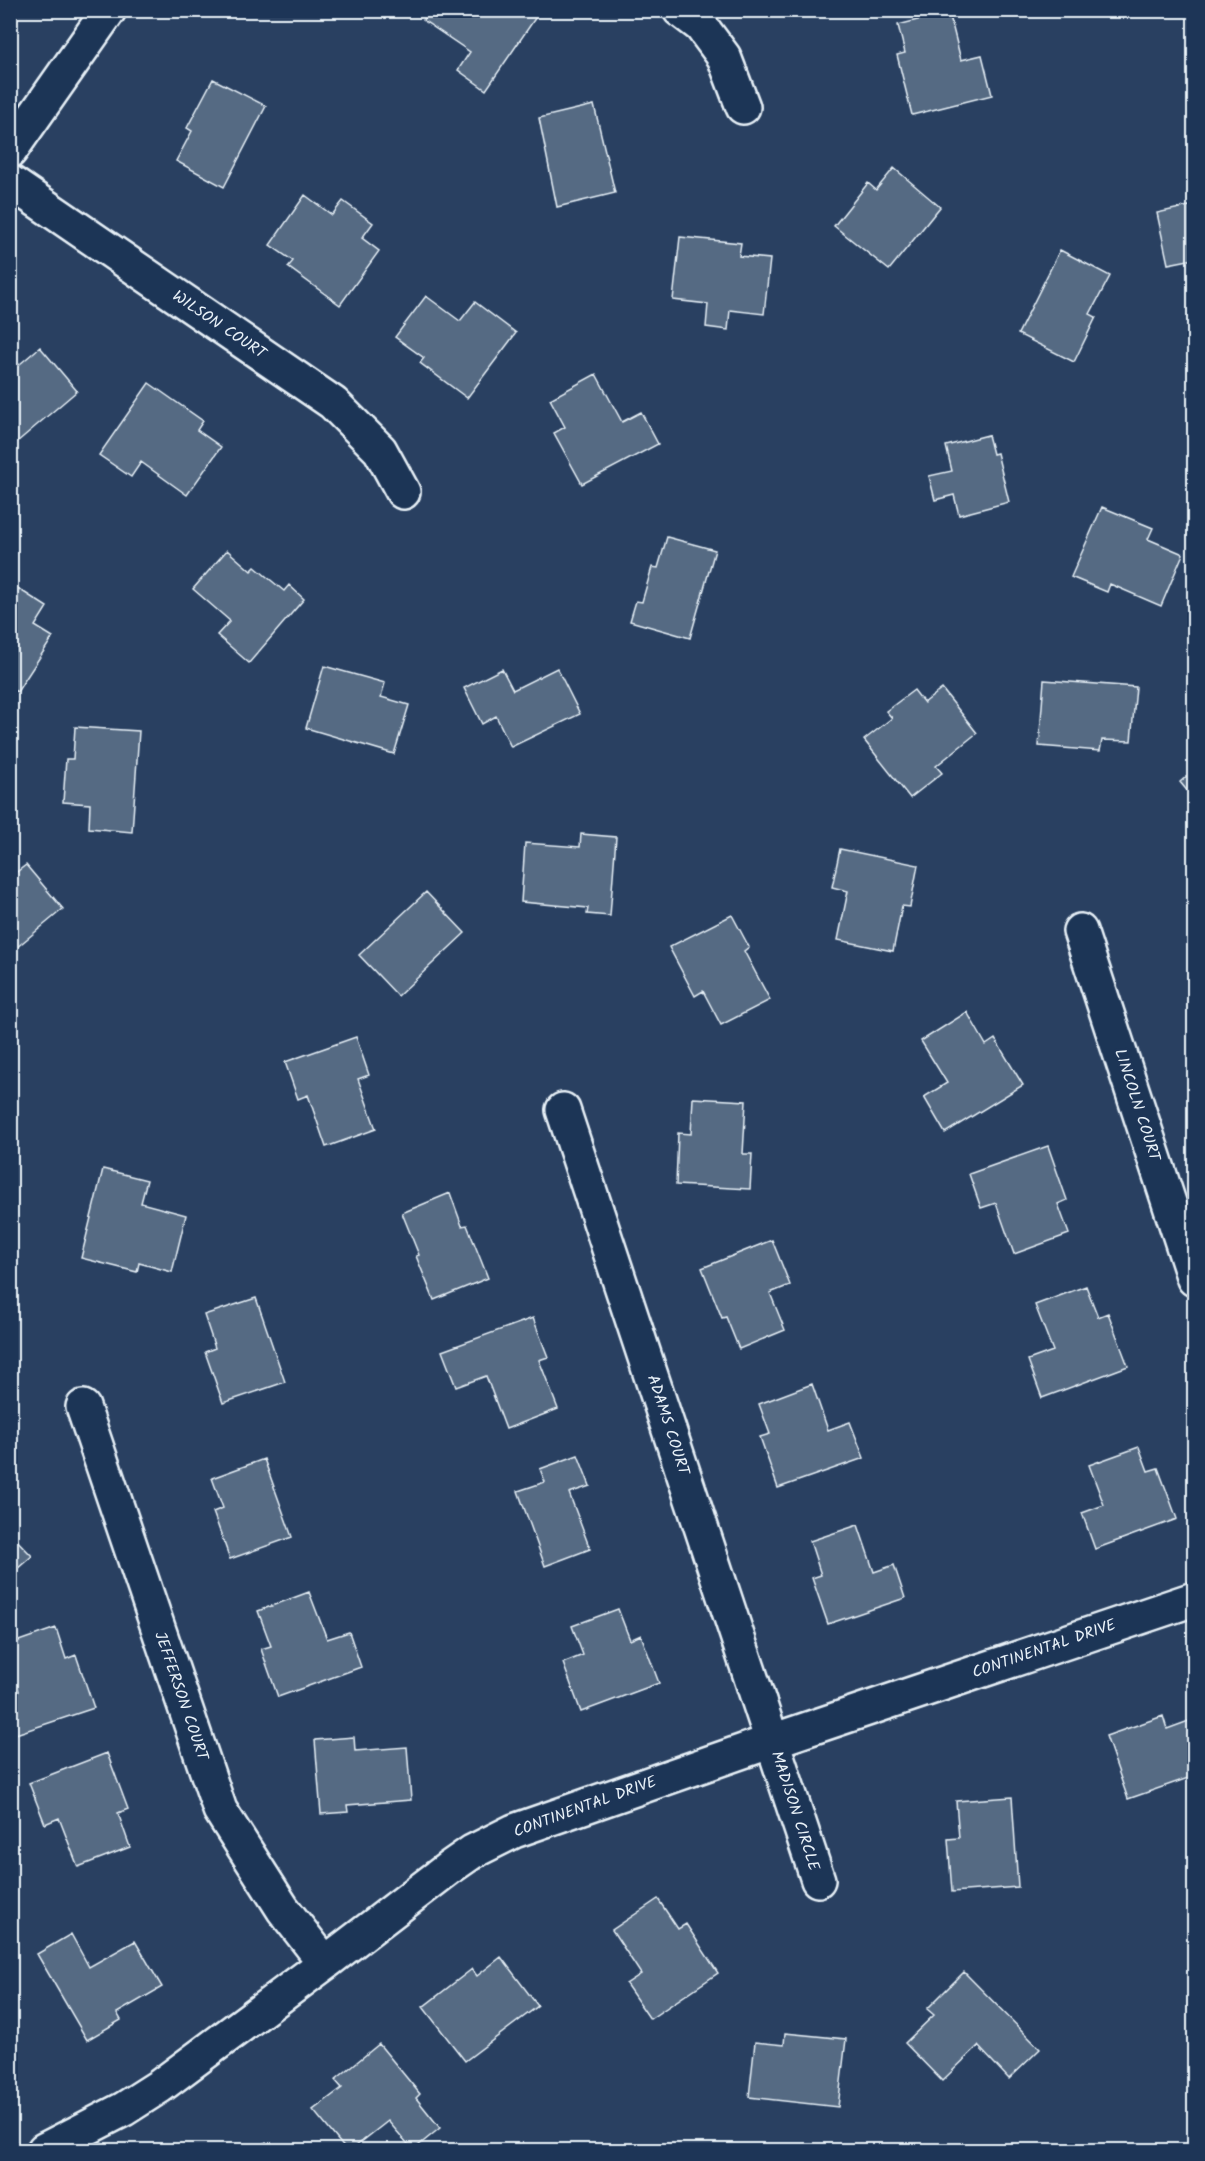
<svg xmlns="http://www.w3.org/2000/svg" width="1205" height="2161" viewBox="0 0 1205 2161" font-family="Kalam,sans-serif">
<rect width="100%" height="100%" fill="#294061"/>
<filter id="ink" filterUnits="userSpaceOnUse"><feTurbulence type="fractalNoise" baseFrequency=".0167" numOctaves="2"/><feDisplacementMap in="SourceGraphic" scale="12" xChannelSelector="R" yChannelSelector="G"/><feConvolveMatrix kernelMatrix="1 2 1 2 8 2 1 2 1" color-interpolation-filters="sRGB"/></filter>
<g filter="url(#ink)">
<!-- building -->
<path fill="#556a83" stroke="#e8f1f8" stroke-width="1.5" d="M430,10h102l6,4 -52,76 -28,-20 12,-18 -47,-32z
M949,12l12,48 21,-5 10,40 -80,20 -15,-60 8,-2 -7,-28z
M213,79l53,27 -42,81 -48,-26 16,-30 -5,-3z
M594,105l21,88 -58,14 -18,-89z
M894,168l46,39 -51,63 -55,-44 34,-43 8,7z
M305,195l27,20 11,-14 30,22 -11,15 17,13 -39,54 -52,-38 5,-6 -23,-16z
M1194,205v54l-26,5 -11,-51z
M680,237l61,6 -2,13 31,3 -6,55 -34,-4 -2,20 -22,-3 2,-23 -35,-4z
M1060,250l50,26 -20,38 6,3 -22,45 -56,-28z
M426,296l34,25 15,-19 41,31 -49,65 -47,-35 4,-5 -29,-21z
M40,347l37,44 -67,57v-82l3,4z
M596,374l26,48 19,-10 17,32 -76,40 -28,-51 11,-6 -15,-28z
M149,383l54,38 -6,9 24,17 -34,48 -46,-33 -10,15 -32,-22z
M988,435l5,19 4,-1 12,49 -50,13 -5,-20 -19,5 -6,-24 23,-5 -6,-25z
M1102,507l51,21 -5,11 35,15 -22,52 -51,-22 -3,8 -36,-15z
M667,537l48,13 -25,88 -60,-17 6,-20 6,1 10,-35 6,1z
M227,550l24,21 4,-4 29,24 5,-6 15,14 -55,64 -32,-28 13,-14 -37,-32z
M11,584l36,23 -12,19 18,11 -36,55 -7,-4z
M324,666l61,17 -4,14 28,8 -15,49 -88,-26z
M557,668l23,46 -69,33 -15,-31 -14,8 -18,-36 38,-19 11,21z
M1044,680l92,7 -5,54 -29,-1 -2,11 -61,-5z
M942,689l35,44 -41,33 6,7 -32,25 -46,-58 28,-22 -6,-7 28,-21 10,13z
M75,727l64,4 -7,101 -43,-4 1,-24 -27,-2 3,-43h7z
M1194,770v29l-14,-17z
M581,834l35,3 -6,79 -23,-2 1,-6 -67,-6 4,-59 55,4z
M840,849l78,16 -8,42 -8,-1 -9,45 -55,-11 10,-49 -16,-4z
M26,865l37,44 -53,44v-76z
M426,892l39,41 -67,63 -39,-41z
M732,915l17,32 -5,4 26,49 -49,25 -18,-34 -8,5 -26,-49z
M967,1012l19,33 9,-6 28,46 -78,48 -21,-36 23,-14 -26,-42z
M356,1037l13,38 -11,4 18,50 -50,18 -18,-52 -10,4 -13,-37z
M693,1098l53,3 -3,53h9l-2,35 -74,-4 2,-52 13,1z
M1048,1146l19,54 -9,4 11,30 -55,20 -18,-51 -15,5 -12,-34z
M103,1169l44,11 -6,23 45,12 -14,57 -33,-9 -2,9 -56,-14z
M450,1193l12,33 5,-1 21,53 -54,22 -18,-44 3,-1 -17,-42z
M772,1240l18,45 -20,8 15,37 -46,19 -13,-32 -4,1 -20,-50z
M1086,1286l12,31 10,-4 20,53 -86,32 -14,-38 25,-9 -18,-46z
M256,1298l29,84 -62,21 -18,-51 10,-4 -11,-33z
M533,1318l15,39 -9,3 19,49 -52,20 -20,-53 -30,11 -14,-36z
M812,1384l16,46 22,-8 14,36 -86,30 -18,-51 10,-3 -11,-30z
M1139,1447l9,24 10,-3 19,51 -82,30 -13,-36 22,-8 -15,-40z
M578,1455l12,31 -21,7 21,56 -45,17 -27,-75 27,-9 -5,-13z
M264,1459l28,78 -62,22 -17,-47 10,-4 -11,-30z
M858,1525l16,47 20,-7 11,33 -77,26 -16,-46 9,-3 -11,-34z
M10,1533l22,23 -22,19z
M309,1592l18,47 22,-7 12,35 -83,30 -17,-48 10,-3 -13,-35z
M618,1609l12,31 11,-5 18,48 -78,29 -18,-49 20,-8 -11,-29z
M56,1628l10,31 10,-4 18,53 -84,28v-42l9,-3 -9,-25v-22z
M1163,1716l4,13 27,-10v57l-66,23 -22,-63z
M354,1737l1,14 52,-4 4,53 -64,5 1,7 -27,2 -6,-74z
M107,1753l21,56 -10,4 12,34 -52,20 -19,-49 -14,6 -16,-41z
M1012,1797l6,90 -66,5 -4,-53 11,-1 -3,-37z
M658,1899l20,30 8,-5 32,49 -68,46 -24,-35 15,-10 -29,-44z
M71,1934l18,33 46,-26 27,46 -45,26 4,7 -34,20 -50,-86z
M501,1957l37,49 -73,55 -42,-54 49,-38 5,7z
M964,1972l76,77 -31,30 -31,-33 -36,35 -37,-38 29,-28 -7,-6z
M785,2033l61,6 -8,68 -89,-10 6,-55 29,3z
M379,2044l41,50 -4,4 24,30 -27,22 -25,-29 -37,29h-5l-33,-40 29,-22 -7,-8z
M266,2142l7,8h-17z"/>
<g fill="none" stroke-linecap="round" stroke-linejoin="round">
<!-- street casing -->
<g stroke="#e8f1f8" stroke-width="38">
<path id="street" d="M680,10l21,16 23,31 19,50
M10,151l99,-141
M10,182l323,221 47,47 23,42
M1080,931l114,348
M563,1110l255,770
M83,1407l137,403 63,99 42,54
M44,2150l80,-41 36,-23 165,-123 124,-95 23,-16 42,-21 258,-90 422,-142"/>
</g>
<!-- street -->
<use href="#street" stroke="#1d3557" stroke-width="33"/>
</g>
</g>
<g text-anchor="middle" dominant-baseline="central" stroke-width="5" stroke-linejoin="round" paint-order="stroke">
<!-- street labels -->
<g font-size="16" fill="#e8f1f8" stroke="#1d3557">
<text transform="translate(219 325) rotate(34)">WILSON COURT</text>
<text transform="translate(1137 1105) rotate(72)">LINCOLN COURT</text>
<text transform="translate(668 1425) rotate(72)">ADAMS COURT</text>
<text transform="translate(1044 1649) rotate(-19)">CONTINENTAL DRIVE</text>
<text transform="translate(181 1696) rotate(71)">JEFFERSON COURT</text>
<text transform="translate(585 1807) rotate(-20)">CONTINENTAL DRIVE</text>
<text transform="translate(795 1811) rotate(72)">MADISON CIRCLE</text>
</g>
</g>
<!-- margin -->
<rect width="1205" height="2161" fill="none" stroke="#1d3557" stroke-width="36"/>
<rect x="18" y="18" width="1169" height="2125" fill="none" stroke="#e8f1f8" stroke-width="2" filter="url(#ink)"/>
</svg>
